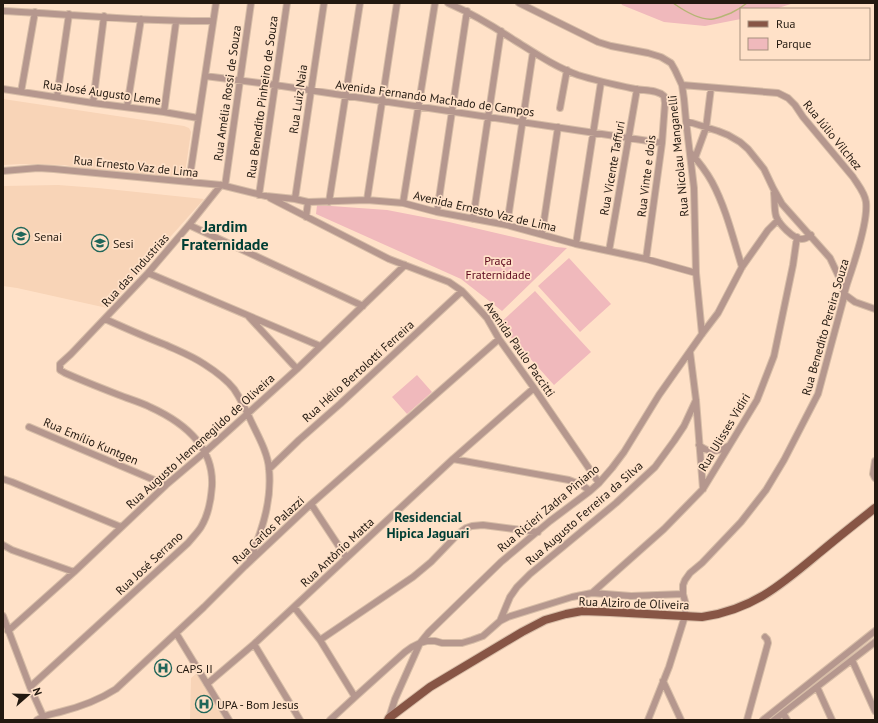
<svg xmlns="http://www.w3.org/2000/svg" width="878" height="723" viewBox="0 0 878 723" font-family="'PT Sans',sans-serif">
<rect width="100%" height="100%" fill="#ffe1c8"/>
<!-- built -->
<path fill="#f8d4b7" d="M3,99l181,27 5,2 2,4 -6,41 -2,4 -7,1 -90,-9 -22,-4 -44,-1 -17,1z
M58,185l40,3 106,11 -97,109 -90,-20 -14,-2v-100z
M197,673l30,47h-37l1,-42z"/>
<!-- green -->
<path fill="#f0b9bc" d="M621,3h173l-19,6h-34v10l-36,7 -41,-4 -42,-17z
M317,205l70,5 62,12 107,25 11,1 -65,63 -41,-32 -145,-65z
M569,258l42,46 -31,28 -42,-46z
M535,291l56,61 -37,33 -55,-61z
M417,375l15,17 -25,22 -15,-17z"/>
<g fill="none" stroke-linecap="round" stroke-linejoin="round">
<!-- stream -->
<path stroke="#b6b575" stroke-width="1.5" d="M673,3c10,7 27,18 40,16 6,-1 12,-4 18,-6 6,-3 11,-6 16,-10"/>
<!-- minor casing -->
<g stroke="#d7bda7" stroke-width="8">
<path id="minor" d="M448,3c23,10 45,23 66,37 21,13 41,27 64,35 19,6 38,10 57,14 9,2 21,0 29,7l1,7 -3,40 -16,116
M519,3l79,39 13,4 37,7 13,4 10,6 4,7 7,15 2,14 2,22 8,67 2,85 6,61
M3,11c70,3 140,11 210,10
M205,76l70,9 387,58
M3,89l90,14 71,9 34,6
M21,92l14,-80
M57,97l12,-83
M93,103l11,-87
M127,107l14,-88
M560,108l7,-38
M164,112l12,-90
M686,121l32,10 10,4 12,7 8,7 16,20 9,19 9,16 48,54 9,19 5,17 11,8 20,7
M690,152c8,9 16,19 22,30 14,26 21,56 30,85
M695,158l11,-30 5,-40
M3,171l35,-3 16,1 167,16 45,11 29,3 13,3 59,-2 36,3 34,9 70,13 69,19 70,15 50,14
M189,182l27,-179
M225,186l26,-183
M774,193c1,8 0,16 2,23 3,8 17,23 26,23 4,0 6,-2 9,-4
M259,195l28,-192
M270,198l119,61 60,23 13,9 16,17 9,10 12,21 35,49 65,95
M295,199l29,-196
M367,200l15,-98 15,-99
M329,202l31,-199
M403,203l32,-200
M437,212l30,-201
M306,217l2,-15
M473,219l28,-188
M189,225l174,81
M507,225l26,-173
M542,234l16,-107
M576,244l25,-162
M609,251l28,-162
M148,273l172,73
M249,317l48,52
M105,319c20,9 40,18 61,26 13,6 26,11 38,19 11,7 22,15 30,25 6,9 13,23 17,32 7,15 17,32 18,48 3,30 -6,58 -17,86l-2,3
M690,352l6,48 7,89
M29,427l137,58
M699,445c9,8 18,8 29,1
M453,459l116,21 13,5 8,6
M875,461l-2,13 2,4
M269,469l30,-29 41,-36 122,-113
M3,479l9,3 109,45
M311,504l35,53
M3,545l9,5 62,22
M592,593l72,-64 39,-40 54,-89 17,-44 19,-91 4,-28
M294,607l26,33 35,57
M3,616l27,71 13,29
M500,621l10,-24 7,-10 13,-13 86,-71 39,-36 19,-26 10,-15 12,-26
M8,631l66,-59 92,-87 39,-33 92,-83 108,-104
M176,633l53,87
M320,640l93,-63 18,-15 27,-28 8,-6 6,-2 11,-1 55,7
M254,644l46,76
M852,660l23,51
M663,681l18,39
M207,684l47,-40 199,-185 81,-71
M30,687l158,-144c4,-5 10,-11 13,-16 8,-13 10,-27 11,-41 2,-40 -29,-64 -62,-79 -10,-5 -21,-8 -31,-12 -18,-7 -36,-14 -54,-22l-5,-3v-6l11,-10 77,-81 41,-48 32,-40
M817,687l15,33
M783,713l4,7
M389,718l6,-19 25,-56 9,-11 72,-70 49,-41 40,-30 9,-8 13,-15 12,-16 35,-57 43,-61 16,-21 24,-46 26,-37 10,-10
M37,720c7,-5 15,-6 23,-8 20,-5 39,-12 56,-23l88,-82 41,-41 66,-62 188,-165
M330,720l25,-23 50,-45 7,-5 8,-4 7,-2h8l7,2h20l10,-3 11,-4 17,-15 8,-4 64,-20 20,-4 39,3 52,-2
M648,720l21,-53 16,-51 1,-11 -3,-11v-9l2,-5 5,-7 12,-10 39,-41 25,-32 18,-30 34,-66 12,-45 13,-48c1,-10 5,-20 8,-29 6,-18 17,-52 15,-70 -1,-9 -8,-17 -13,-25l-50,-60 -8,-12 -7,-7 -10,-5 -96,-8
M747,720l21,-77 -1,-4 -2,-2
M763,720l112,-89
M774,720l101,-78"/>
</g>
<!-- major casing -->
<g stroke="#d7bda7" stroke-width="10">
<path id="major" d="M388,720l1,-2 41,-31 92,-55 23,-12 21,-6 16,-3 28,1 92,5c50,-7 79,-32 116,-63 19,-16 38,-31 57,-46"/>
</g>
<!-- minor -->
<use href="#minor" stroke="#b5978e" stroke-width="6"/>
<!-- major -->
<use href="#major" stroke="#875545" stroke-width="8"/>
</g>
<!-- icons -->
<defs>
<g id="university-ring" transform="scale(0.9)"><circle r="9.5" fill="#ffe1c8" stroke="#206659" stroke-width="1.5"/><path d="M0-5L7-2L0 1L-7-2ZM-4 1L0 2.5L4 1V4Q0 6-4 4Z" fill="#206659"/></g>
<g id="hospital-ring" transform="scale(0.9)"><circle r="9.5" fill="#ffe1c8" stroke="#206659" stroke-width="1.5"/><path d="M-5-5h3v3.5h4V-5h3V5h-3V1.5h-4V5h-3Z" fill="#206659"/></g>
</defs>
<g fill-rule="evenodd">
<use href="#university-ring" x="21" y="236"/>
<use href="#university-ring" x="100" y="243"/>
<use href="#hospital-ring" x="163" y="668"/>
<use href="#hospital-ring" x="204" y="704"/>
</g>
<g text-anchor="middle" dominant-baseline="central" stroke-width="3.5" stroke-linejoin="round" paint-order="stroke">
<!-- street labels -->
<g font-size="12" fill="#231910" stroke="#ffe1c8">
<text transform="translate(102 92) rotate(8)">Rua José Augusto Leme</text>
<text transform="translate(227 93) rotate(-82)">Rua Amélia Rossi de Souza</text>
<text transform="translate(262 97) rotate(-82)">Rua Benedito Pinheiro de Souza</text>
<text transform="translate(435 98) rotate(8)">Avenida Fernando Machado de Campos</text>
<text transform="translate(298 99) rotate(-82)">Rua Luiz Naia</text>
<text transform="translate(833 135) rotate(51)">Rua Júlio Vilchez</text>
<text transform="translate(678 156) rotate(-96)">Rua Nicolau Manganelli</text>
<text transform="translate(136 166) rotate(6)">Rua Ernesto Vaz de Lima</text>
<text transform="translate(612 168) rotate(-80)">Rua Vicente Taffuri</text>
<text transform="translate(646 176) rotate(-83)">Rua Vinte e dois</text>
<text transform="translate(485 211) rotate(13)">Avenida Ernesto Vaz de Lima</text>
<text transform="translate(135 270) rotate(-48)">Rua das Industrias</text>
<text transform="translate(825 327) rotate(-74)">Rua Benedito Pereira Souza</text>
<text transform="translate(520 349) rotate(55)">Avenida Paulo Paccitti</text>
<text transform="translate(358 371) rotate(-42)">Rua Hélio Bertolotti Ferreira</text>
<text transform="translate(724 432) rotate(-59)">Rua Ulisses Vidiri</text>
<text transform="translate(91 441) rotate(23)">Rua Emílio Kuntgen</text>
<text transform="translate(200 441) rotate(-42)">Rua Augusto Hemenegildo de Oliveira</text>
<text transform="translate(548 508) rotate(-40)">Rua Ricieri Zadra Piniano</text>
<text transform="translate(584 513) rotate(-41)">Rua Augusto Ferreira da Silva</text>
<text transform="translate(268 530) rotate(-43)">Rua Carlos Palazzi</text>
<text transform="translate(337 552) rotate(-43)">Rua Antônio Matta</text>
<text transform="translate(149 563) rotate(-43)">Rua José Serrano</text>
<text transform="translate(634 603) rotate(2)">Rua Alziro de Oliveira</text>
</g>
<!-- poi labels -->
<g font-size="12" fill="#231910" stroke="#ffe1c8" text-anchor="start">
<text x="34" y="236">Senai</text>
<text x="113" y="243">Sesi</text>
<text x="176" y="668">CAPS II</text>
<text x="217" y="704">UPA - Bom Jesus</text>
</g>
<!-- park labels -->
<g font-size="12" fill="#5c071c" stroke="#ffe1c8">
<text x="498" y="260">Praça<tspan x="498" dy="14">Fraternidade</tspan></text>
</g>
<!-- quarter labels -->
<g font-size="14" font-weight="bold" fill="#003e34" stroke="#ffe1c8">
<text x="428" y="517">Residencial<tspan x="428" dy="16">Hipica Jaguari</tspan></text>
</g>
<!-- district labels -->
<g font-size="16" font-weight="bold" fill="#003e34" stroke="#ffe1c8">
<text x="225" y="226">Jardim<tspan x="225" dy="18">Fraternidade</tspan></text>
</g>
</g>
<!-- border -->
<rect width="878" height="723" fill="none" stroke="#231910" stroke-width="8"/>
<!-- legend -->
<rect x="740" y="8" width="130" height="52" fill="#ffe1c8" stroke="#a7917e"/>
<rect x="748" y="21" width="20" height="6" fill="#875545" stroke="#a7917e"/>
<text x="776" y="28" font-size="12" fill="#231910">Rua</text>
<rect x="748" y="38" width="20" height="12" fill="#f0b9bc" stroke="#a7917e"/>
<text x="776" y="48" font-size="12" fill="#231910">Parque</text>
<!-- north arrow -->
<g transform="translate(28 695) rotate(70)" stroke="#ffe1c8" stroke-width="3" paint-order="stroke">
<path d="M0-3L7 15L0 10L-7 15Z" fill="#231910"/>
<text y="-6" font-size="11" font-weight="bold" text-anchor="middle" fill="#231910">N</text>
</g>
</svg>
